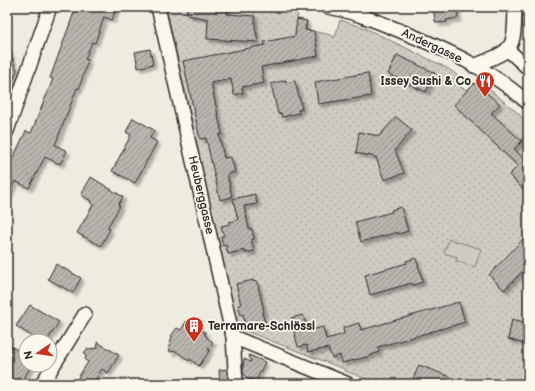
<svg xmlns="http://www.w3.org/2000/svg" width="535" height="391" viewBox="0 0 535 391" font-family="'Balsamiq Sans',sans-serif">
<defs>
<pattern id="grass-dots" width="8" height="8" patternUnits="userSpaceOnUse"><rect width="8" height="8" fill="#cecbc2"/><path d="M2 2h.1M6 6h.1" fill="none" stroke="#b1aea7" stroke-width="1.8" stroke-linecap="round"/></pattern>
<pattern id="building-hatch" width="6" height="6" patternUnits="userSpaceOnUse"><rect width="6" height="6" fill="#b8b5ae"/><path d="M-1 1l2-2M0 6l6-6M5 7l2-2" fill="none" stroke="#96938e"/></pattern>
<filter id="shadow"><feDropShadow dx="3.5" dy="3.5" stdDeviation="1" flood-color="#0004"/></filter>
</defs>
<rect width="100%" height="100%" fill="#eeebe0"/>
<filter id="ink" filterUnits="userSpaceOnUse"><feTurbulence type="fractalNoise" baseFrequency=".025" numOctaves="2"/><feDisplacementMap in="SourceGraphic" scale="8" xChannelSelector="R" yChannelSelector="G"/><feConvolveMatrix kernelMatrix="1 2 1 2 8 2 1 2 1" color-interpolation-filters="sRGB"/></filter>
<g filter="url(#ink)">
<!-- grass -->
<path fill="url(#grass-dots)" stroke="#7c7b76" d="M166,7h107l25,4 -1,8 10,2 -1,9 21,4 8,3 5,-17 25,8 82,40 10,7 4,13 7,2 6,-7 12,9 3,-3 29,24 10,12v259h-148l-35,-13 -1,-2 -106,-41z"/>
<!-- park -->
<path fill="#cecbc2" stroke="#7c7b76" d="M449,239l32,10 -6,18 -19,-6 1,-4 -13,-4z"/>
<!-- building -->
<path fill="url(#building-hatch)" stroke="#2b2b2b" filter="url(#shadow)" d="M76,7h34l6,2 -4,11 -8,-3 -9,26 -3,-1 -7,17 3,1 -9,29 -2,-1 -22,57 12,6 -7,13 -15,-7 -16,31 -14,-7 -8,16v-32l4,-8 2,1 13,-27 5,2 22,-54 -3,-1z
M187,7h41l-1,7 28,2v11l3,15 -51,-3 1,-20 -21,-4z
M433,7h24l1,11 -12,2 1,2 -11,1v-2h-1z
M297,19l10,2 -2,9 9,1 4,25 -57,11 3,16 -22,4 1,6 -9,2 -3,-16 -20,4 11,51 -3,1 5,23 7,-1 4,15 -8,2 5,23 -12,3 -14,-62 -6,1 -17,-78 82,-16 -1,-3 31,-6z
M7,46l10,24 -9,24h-1z
M150,49l3,15 -15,4 -3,-16z
M397,55l38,18 -9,19 -38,-18z
M368,73l3,23 -53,8 -3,-22z
M286,80v3l9,-2 7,28 -4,1 1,3 -17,4 -1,-4 -3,1 -7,-30z
M474,83l26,21 -9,9 31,28 -8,8 10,10 4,-4v39l-19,-19 9,-9 -64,-61z
M396,117l16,13 -17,20 9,23 -20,7 -8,-23 -20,-4 3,-21 20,4z
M133,118l21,12 -4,8 7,4 -22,41 -23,-12 19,-36 -5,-3z
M91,177l32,20 -5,8 2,1 -13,22 3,1 -9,17 -24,-13 16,-28 -3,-3 1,-1 -10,-6z
M255,194l2,10 -13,2 5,23h3l2,10 -3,1 3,11 -9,2 -1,-3 -16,4 -2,-9 -3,1 -2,-10h3l-3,-10 9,-2 -1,-2 9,-2 -5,-21z
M401,207l7,24 -10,3v-2l-37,10 -6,-20 37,-10 -1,-2z
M528,234v32l-24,24 -15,-15z
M416,258l7,24 -10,3 -1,-2 -42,12 -5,-20 42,-12 -1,-2z
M56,264l25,14 -8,15 -25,-14z
M253,280l1,2 3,-1 7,31 -2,1 3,10 -19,4 -3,-13 -2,1 -3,-10h3l-5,-21z
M459,302l6,20 -87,25 1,5 -12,5 -25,6 -2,-8 -8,3 -4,-10 -20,4 -1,-7 -9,2 -7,-29 12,-3 4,16 16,-4 3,12 18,-5 -1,-6 16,-5 2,7z
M30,305l29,17 -12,19h-8l-23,-15z
M512,319l16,4v22l-20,-6z
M187,320l19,13 -2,1 3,2 -1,1 7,5 -5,7 2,1 -11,16 -9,-7 -1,2 -13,-10 -6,1 -1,-6 3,-9 -1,-1 6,-8 4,2z
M97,342l22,13 -11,18 -6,-4 -9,15h-19l14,-22 -3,-2 1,-3 -2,-4 3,-4 11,-1z
M11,346l15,9v10h6l-12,19h-5l-8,-5v-27z
M249,355l16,7 -9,19 -10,-3 -3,-6 1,-13 7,3z
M419,365l47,18v1h-55z
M227,369l1,15h-8l-1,-14z"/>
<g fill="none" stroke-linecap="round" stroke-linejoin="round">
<!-- street casing -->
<g stroke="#2b2b2b" stroke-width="16">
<path id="street" d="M158,7l75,330 3,47
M328,7c27,5 51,15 75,25 44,18 90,39 125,71
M508,50l20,18
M474,66c40,-17 40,-14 41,-59
M7,131l43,-124
M233,337l115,47
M42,384l43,-70"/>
</g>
<!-- street -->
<use href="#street" stroke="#fbf7ec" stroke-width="13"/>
</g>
</g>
<!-- icons -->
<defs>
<g id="restaurant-pin" transform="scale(1)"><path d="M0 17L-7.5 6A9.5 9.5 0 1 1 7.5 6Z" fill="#c8321e" stroke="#fbf7ec"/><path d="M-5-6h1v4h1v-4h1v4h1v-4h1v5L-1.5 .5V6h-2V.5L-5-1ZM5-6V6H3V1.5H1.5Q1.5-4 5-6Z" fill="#fff"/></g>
<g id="building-pin" transform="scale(1)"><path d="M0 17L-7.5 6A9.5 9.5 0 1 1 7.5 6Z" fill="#c8321e" stroke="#fbf7ec"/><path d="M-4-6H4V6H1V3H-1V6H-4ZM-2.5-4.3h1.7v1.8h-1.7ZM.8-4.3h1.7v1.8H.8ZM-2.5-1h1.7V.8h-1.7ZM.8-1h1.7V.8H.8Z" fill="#fff"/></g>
</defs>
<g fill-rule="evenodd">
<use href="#restaurant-pin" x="485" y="81"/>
<use href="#building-pin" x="194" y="326"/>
</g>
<g text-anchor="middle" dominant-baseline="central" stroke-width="3.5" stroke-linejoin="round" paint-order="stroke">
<!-- street labels -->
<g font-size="12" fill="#2b2b2b" stroke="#fbf7ec">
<text transform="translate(432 46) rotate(25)">Andergasse</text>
<text transform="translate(201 195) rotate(77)">Heuberggasse</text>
</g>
<!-- poi labels -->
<g font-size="12" font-weight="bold" fill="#2b2b2b" stroke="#fbf7ec" text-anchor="end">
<text x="471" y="81">Issey Sushi &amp; Co</text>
<text x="208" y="326" text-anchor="start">Terramare-Schlössl</text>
</g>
</g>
<!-- margin -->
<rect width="535" height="391" fill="none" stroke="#fbf7ec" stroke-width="24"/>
<rect x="12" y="12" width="511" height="367" fill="none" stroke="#2b2b2b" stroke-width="1.5" filter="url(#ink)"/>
<!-- north arrow -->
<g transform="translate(38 353) rotate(257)"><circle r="19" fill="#fbf7ec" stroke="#a8a59f"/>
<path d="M0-3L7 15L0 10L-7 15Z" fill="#c8321e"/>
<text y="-6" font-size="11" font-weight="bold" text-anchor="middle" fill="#2b2b2b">N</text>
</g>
</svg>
